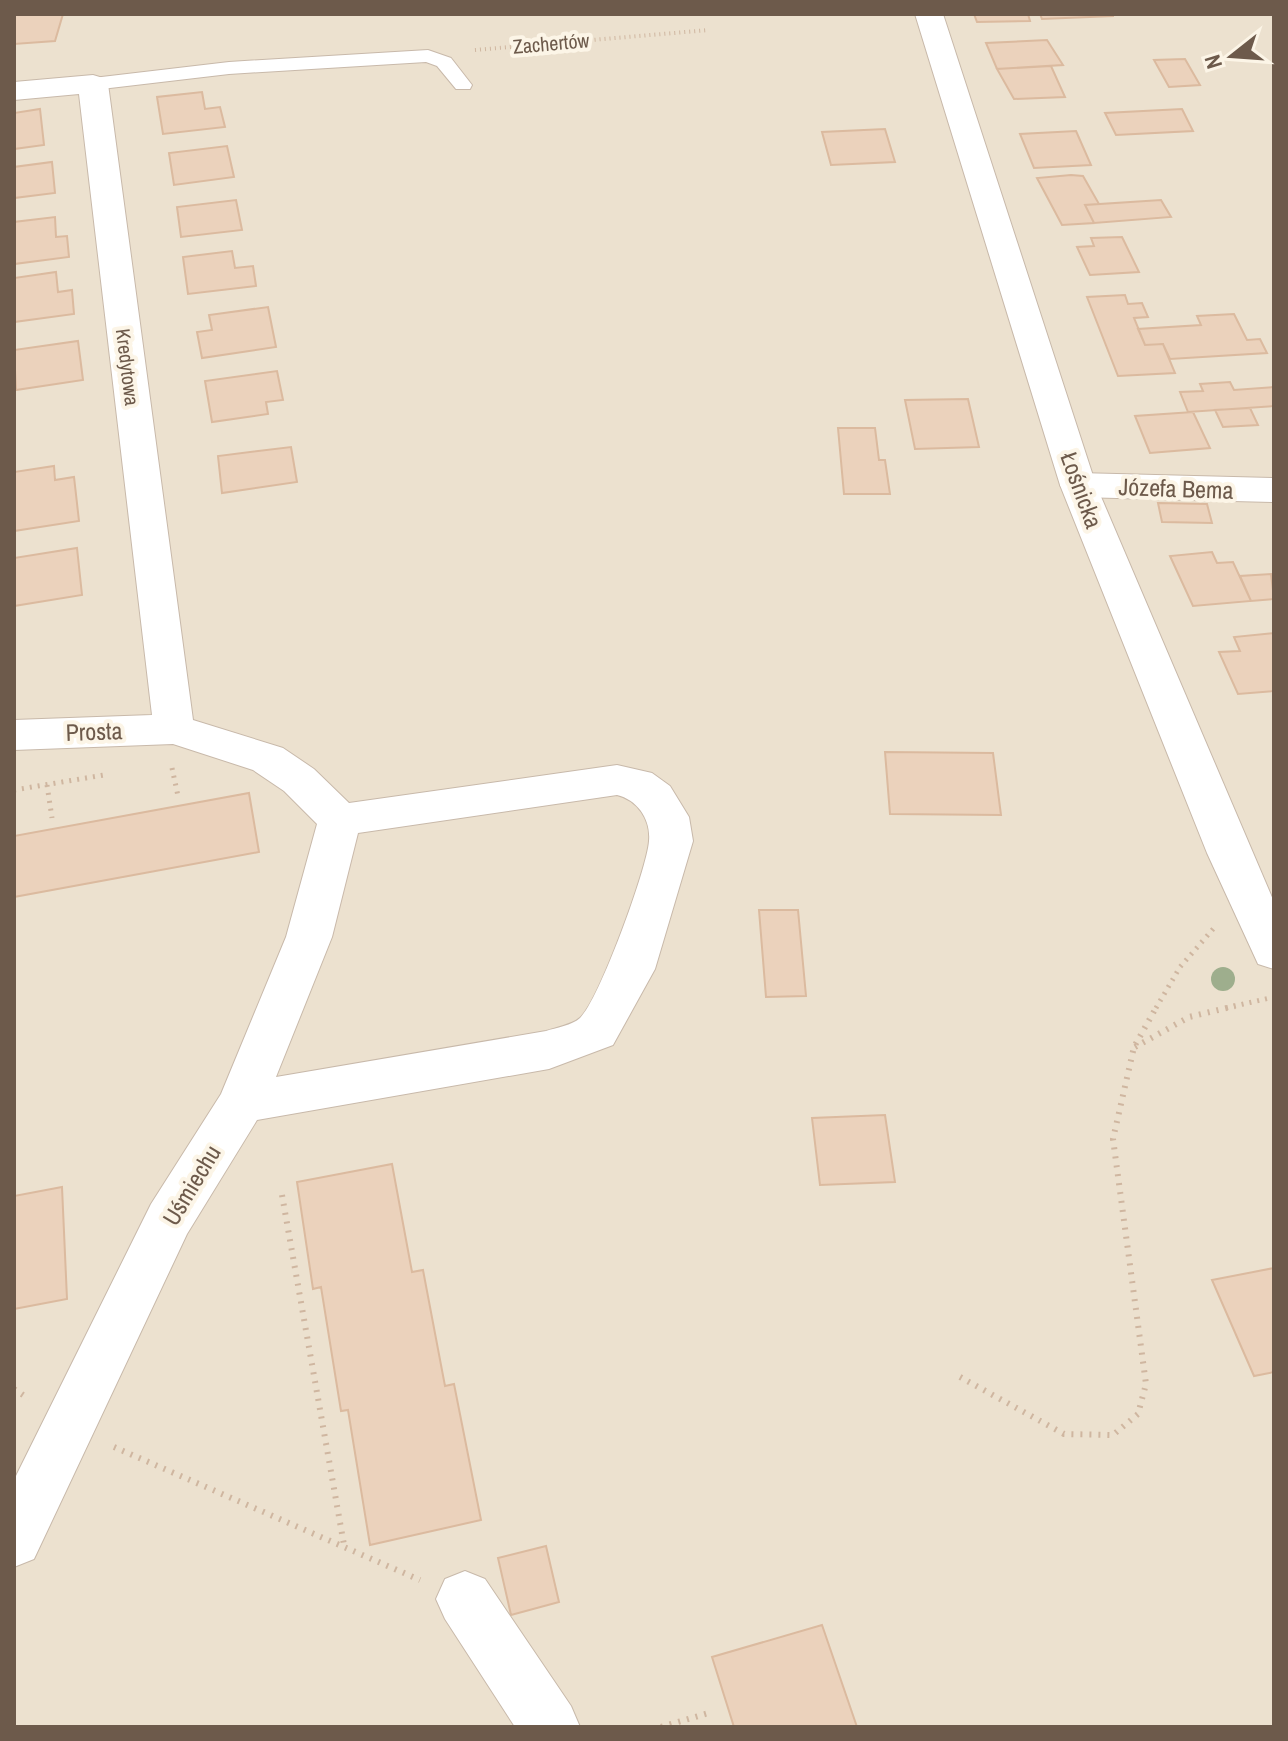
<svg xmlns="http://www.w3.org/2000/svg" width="1288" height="1741" viewBox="0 0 1288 1741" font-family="'Archivo Narrow',sans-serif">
<rect width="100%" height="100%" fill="#f9f1e1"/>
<!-- residential -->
<path fill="#ece1cf" d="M14,14h1260v1713h-1260z"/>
<!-- building -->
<path fill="#ebd2bc" stroke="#dbba9f" stroke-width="2" d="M14,14h49l-8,27 -41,3z
M974,14h54l2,7 -53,1z
M1040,14h73v2l-71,3z
M1047,40l16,25 -66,4 -11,-26z
M1185,59l15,26 -31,2 -15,-27z
M1051,66l14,31 -51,2 -17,-30z
M202,92l3,17 15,-2 5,20 -62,7 -6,-37z
M40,109l4,36 -30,4v-36z
M1182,109l11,22 -77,4 -11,-22z
M885,129l10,33 -64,3 -9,-33z
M1076,131l15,34 -57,3 -14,-34z
M227,146l7,31 -60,8 -5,-32z
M52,162l3,31 -41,5v-31z
M1071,175l12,1 16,28 -14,1 9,18 -32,2 -25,-47z
M236,200l6,30 -61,7 -4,-30z
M1161,200l10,17 -77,6 -9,-18z
M55,217l1,20 11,-1 2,21 -55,7v-42z
M1122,237l17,35 -49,3 -13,-28 17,-1 -3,-8z
M232,251l3,17 18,-2 3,20 -68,8 -5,-37z
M56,272l2,20 14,-2 2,24 -60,8v-44z
M1125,295l3,9 14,-1 6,14 -14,1 11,27 18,-1 12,29 -57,3 -31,-79z
M268,307l8,40 -74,11 -5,-26 15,-2 -3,-15z
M1234,314l13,26 13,-1 7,14 -97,6 -7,-15 -18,1 -7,-16 63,-4 -4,-9z
M78,341l5,39 -67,10 -2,-40z
M277,371l6,29 -17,2 2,12 -56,8 -7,-41z
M1230,382l4,8 40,-3v19l-86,6 -8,-20 23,-1 -3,-7z
M968,399l11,48 -64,2 -10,-49z
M1250,408l8,17 -35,2 -8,-17z
M1193,412l17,36 -60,5 -15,-37z
M838,428h37l4,32h6l5,34h-46z
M291,447l6,35 -75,11 -4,-37z
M54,466l1,14 19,-3 5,44 -65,10v-59z
M1158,503l49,1 5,19 -50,-1z
M77,548l5,47 -68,11v-48z
M1212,552l5,11 16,-1 18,39 -58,5 -23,-50z
M1271,574l3,25 -23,2 -11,-25z
M1274,633v58l-36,3 -19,-42 21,-1 -6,-14z
M885,752l108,1 8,62 -111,-1z
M249,793l10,59 -245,45v-61z
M759,910h39l8,86 -40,1z
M885,1115l10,67 -75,3 -8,-67z
M392,1164l20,108 11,-2 22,116 9,-2 27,136 -111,25 -22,-135 -7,1 -20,-124 -8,2 -16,-107z
M62,1187l5,112 -53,10v-113z
M1274,1268v104l-20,4 -42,-96z
M546,1546l13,56 -48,13 -13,-57z
M822,1625l35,102h-123l-22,-70z"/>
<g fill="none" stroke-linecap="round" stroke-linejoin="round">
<!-- service casing -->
<g stroke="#c8b9aa" stroke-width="2">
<path id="service" d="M428,50l23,8 21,27 -2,4h-14l-19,-23 -11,-4 -197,12 -136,16 -9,-6 9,-6 136,-16z"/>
</g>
<!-- minor casing -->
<g stroke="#c8b9aa" stroke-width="2">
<path id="minor" d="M93,75l10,3 5,6 85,636 90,28 31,21 35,34 268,-38 35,8 18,13 19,31 4,24 -38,128 -42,76 -64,24 -292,51 -70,114 -153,325 -20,8v-87l137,-276 70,-110 65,-157 31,-113 -33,-33 -31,-21 -80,-26 -159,6v-30l138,-5 -73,-621 -65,6v-18zM617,795c21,5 34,25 32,46 -2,28 -50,159 -69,177 -7,7 -25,10 -34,13l-270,46 56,-140 26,-104z
M1078,473l196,5v24l-196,-5 -13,-4 -5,-8 5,-8z
M465,1571l20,8 86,127 9,21h-65l-70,-108 -9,-20 9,-20z"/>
</g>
<!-- tertiary casing -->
<g stroke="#c8b9aa" stroke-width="2">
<path id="tertiary" d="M915,14h28l153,471 178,417v67l-16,-5 -51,-111 -147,-368z"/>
</g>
<!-- path-far2 -->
<path stroke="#cfb6a0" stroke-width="4" stroke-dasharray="1 4" stroke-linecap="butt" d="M475,50l234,-20"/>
<!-- path-far1 -->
<path stroke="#cfb6a0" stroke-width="5" stroke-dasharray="2 6" stroke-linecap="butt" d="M172,768l6,28
M47,785l5,33
M14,790l90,-15
M1156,1008l24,-41 34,-39
M1226,1008l48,-11"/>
<!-- path -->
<path stroke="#cfb6a0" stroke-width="6" stroke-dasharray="2 7" stroke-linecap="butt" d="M1135,1047l54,-30 46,-11
M282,1195l62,350
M960,1377l104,57 49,1 25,-21 8,-30 -33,-245 21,-92 23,-41
M14,1389l15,10
M114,1447l306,133
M661,1727l51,-15"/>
<!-- service -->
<use href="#service" fill="#fff" fill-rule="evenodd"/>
<!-- minor -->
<use href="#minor" fill="#fff" fill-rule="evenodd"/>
<!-- tertiary -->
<use href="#tertiary" fill="#fff" fill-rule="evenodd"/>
</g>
<!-- trees -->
<circle fill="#9eae8d" cx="1223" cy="979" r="12"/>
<g text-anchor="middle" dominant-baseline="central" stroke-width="8" stroke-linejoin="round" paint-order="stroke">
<!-- far-street labels -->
<g font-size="20" fill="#6d5a4b" stroke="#fcf5e7">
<text transform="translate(551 43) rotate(-5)">Zachertów</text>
<text transform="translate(128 367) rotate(83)">Kredytowa</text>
</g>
<!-- street labels -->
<g font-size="24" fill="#6d5a4b" stroke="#fcf5e7">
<text transform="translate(1176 488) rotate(2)">Józefa Bema</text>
<text transform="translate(1082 490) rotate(70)">Łośnicka</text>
<text transform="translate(94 731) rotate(-2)">Prosta</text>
<text transform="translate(191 1185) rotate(-59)">Uśmiechu</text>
</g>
</g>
<!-- border -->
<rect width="1288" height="1741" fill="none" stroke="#6d5a4b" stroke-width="32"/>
<!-- north arrow -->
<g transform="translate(1232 56) rotate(253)" stroke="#fcf5e7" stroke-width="6" paint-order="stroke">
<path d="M0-6L14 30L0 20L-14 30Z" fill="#6d5a4b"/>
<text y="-12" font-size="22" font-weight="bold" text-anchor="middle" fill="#6d5a4b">N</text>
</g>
</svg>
